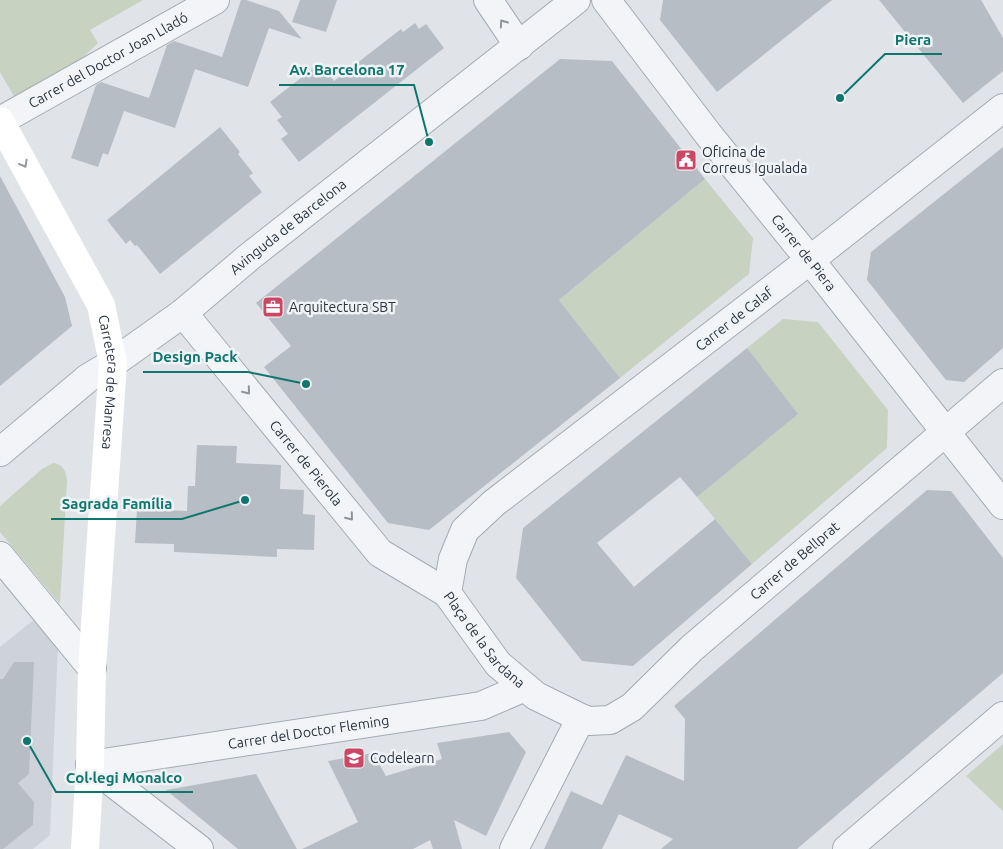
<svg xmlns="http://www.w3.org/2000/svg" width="1003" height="849" viewBox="0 0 1003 849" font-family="Ubuntu,sans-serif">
<rect width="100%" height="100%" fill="#e0e4e9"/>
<!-- built -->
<path fill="#ced3da" d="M36,618l22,28 -8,189 -17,14h-33v-202z"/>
<!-- green -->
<path fill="#c7d2c1" d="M0,0h143l-53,30 8,13 -37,36 -45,21 -16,-28z
M705,179l48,59 -4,36 -129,104 -61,-78z
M783,319l35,3 70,88 -1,38 -135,116 -55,-67 49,-41 1,-108z
M53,463c10,1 13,8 14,17l-7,124 -60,-72v-26l42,-37z
M1003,744v67l-37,-35z"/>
<!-- building -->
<path fill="#b7bdc5" d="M241,0h5l33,11 23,28 -33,-11 -21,59 -53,-18 -20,59 -51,-17 -16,44 -5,-2 -5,14 -27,-9 25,-73 5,-3 48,16 18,-53 7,-4 48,16z
M300,0h37l-11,32 -34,-10z
M663,0h169l-115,92 -57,-72z
M879,0h102l22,38v33l-40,32z
M415,23l4,6 7,-5 18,24 -145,114 -18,-23 7,-5 -11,-14 5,-3 -12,-15 50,-39 14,18 67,-52 2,3z
M560,59l52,2 93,118 -146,121 61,78 -191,152 -41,-7 -124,-156 27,-21 -35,-43z
M220,127l20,25 -2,2 15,19 -4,3 13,16 -102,82 -23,-29 -2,1 -5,-6 -4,4 -19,-24z
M1003,147v201l-39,34 -18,-2 -79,-100 4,-28z
M0,176l65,121 7,29 -72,60z
M747,348l51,66 -101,83 -17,-20 -83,66 37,44 81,-68 37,45 -119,102 -51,-5 -66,-83 7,-50z
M197,445l40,1 -1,17 45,2 -1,24 24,1 -1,24 12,1 -1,35 -37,-1v8l-103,-5v-8l-39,-1 2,-34 50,2 1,-25h7z
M927,490l24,1 52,67v115l-206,176h-136l12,-10 -54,-25 -17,35h-58l27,-58 31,14 24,-50 58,26 1,-62 -11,-13z
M14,662h20l-5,112 -11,9 16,19 -1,23 -30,24h-3v-170h3z
M509,732l17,20 -40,84 -32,-16 8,29h-29l-3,-9 -17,9h-111l56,-27 -30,-61 45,-8 13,23 56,-17 -5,-16z
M256,774l41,75h-59l-72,-59z"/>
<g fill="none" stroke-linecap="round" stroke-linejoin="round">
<!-- street casing -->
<g stroke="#a5abb3" stroke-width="30">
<g id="street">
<path d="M488,0l31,46"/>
<path id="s1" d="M606,0l102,134 102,126 193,245"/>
<path id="s2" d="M1003,108l-193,152 -316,243 -29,27 -12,29 -6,34 51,71 38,32 45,22 8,3 21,-1 22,-13 60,-59 311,-265"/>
<path id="s3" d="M0,121l215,-121"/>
<path id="s4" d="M183,313l197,240 67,40"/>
<path id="s5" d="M0,452l88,-74 25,-15 70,-50 66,-56 327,-257"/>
<path d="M0,556l92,112"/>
<path id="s6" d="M90,765l391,-59 44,-19"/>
<path d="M90,765l109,84"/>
<path d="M514,849l67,-131"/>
<path d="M847,849l156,-133"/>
</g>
</g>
<!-- street -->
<use href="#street" stroke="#f2f4f7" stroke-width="28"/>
<!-- secondary -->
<path stroke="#fff" stroke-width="28" id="s7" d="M0,121l101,184 12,58 -21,305 -2,97 -5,84"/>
</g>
<!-- one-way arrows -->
<defs><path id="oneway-chevron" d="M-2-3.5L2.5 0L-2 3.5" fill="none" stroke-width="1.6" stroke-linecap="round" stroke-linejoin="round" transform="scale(1.25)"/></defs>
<g stroke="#8e949c">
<use href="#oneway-chevron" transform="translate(503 23) rotate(-125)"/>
<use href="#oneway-chevron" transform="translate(247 391) rotate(51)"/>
<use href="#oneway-chevron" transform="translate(350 517) rotate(51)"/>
</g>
<use stroke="#9499a0" href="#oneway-chevron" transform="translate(24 164) rotate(61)"/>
<!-- icons -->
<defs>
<g id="civic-square" transform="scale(1.125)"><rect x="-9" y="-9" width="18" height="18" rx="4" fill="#cb4765" stroke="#eff3f6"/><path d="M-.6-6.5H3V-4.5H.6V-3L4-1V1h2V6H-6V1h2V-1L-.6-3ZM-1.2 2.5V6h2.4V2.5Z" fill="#fff"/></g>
<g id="office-square" transform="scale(1.125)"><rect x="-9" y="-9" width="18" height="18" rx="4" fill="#cb4765" stroke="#eff3f6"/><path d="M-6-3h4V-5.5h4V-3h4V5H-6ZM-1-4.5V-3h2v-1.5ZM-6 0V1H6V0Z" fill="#fff"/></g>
<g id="school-square" transform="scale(1.125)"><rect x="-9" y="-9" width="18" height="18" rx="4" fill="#cb4765" stroke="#eff3f6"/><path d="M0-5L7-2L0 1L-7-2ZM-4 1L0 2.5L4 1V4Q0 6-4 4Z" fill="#fff"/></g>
</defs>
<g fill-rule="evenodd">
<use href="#civic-square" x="686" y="160"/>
<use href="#office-square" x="273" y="307"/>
<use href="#school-square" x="354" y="758"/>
</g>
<g text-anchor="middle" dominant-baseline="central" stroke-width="5" stroke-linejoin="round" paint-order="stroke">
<!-- street labels -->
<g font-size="14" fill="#293340" stroke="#eff3f6">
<text stroke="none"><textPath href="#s3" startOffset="124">Carrer del Doctor Joan Lladó</textPath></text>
<text stroke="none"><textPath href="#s5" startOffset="366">Avinguda de Barcelona</textPath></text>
<text stroke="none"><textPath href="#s1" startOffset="321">Carrer de Piera</textPath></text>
<text transform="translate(734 319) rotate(-38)">Carrer de Calaf</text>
<text stroke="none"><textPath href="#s7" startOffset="288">Carretera de Manresa</textPath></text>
<text stroke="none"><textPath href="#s4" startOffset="194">Carrer de Pierola</textPath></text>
<text stroke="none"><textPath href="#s2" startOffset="1211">Carrer de Bellprat</textPath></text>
<text stroke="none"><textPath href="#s2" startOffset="810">Plaça de la Sardana</textPath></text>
<text stroke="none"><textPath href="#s6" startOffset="221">Carrer del Doctor Fleming</textPath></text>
</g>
<!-- poi labels -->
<g font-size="14" fill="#293340" stroke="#eff3f6" text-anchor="start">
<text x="702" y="152">Oficina de<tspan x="702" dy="16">Correus Igualada</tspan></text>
<text x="289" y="307">Arquitectura SBT</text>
<text x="370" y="758">Codelearn</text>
</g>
</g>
<!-- callouts -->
<path fill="none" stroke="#0f766e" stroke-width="2" d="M840 98L885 54H942M429 142L414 85H279M306 384L248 372H143M245 500L182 519H51M27 741L56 792H193"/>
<g fill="#0f766e" stroke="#eff3f6" stroke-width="2">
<circle cx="840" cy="98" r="5"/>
<circle cx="429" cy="142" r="5"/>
<circle cx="306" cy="384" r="5"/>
<circle cx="245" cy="500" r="5"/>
<circle cx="27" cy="741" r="5"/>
</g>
<g font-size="15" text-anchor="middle" font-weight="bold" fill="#0f766e" stroke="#eff3f6" stroke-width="5" stroke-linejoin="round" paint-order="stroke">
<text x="913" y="45">Piera</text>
<text x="347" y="75">Av. Barcelona 17</text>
<text x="195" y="362">Design Pack</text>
<text x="117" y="509">Sagrada Família</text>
<text x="124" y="783">Col·legi Monalco</text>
</g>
</svg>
